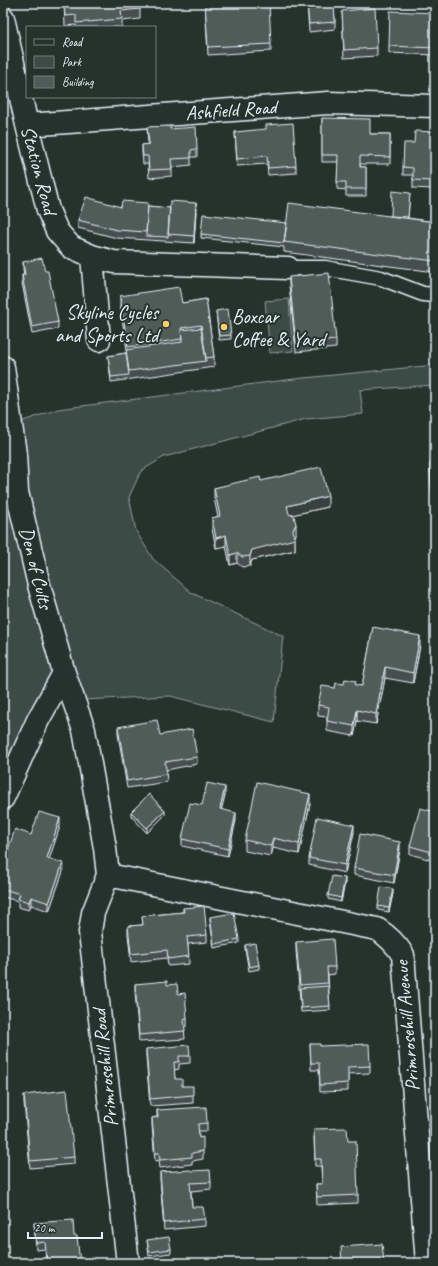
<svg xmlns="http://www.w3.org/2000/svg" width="438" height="1266" viewBox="0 0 438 1266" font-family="Caveat,sans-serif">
<rect width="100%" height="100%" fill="#26332d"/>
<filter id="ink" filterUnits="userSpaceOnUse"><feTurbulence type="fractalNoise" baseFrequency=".025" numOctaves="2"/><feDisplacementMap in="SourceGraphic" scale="8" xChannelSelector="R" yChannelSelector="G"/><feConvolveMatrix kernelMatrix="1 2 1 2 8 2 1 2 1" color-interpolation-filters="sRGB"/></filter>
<g filter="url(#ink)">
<!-- green -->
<path fill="#3e4b47" stroke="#939ea0" d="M289,299l4,52 -23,2 -5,-52z
M435,365v20l-75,5 3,24 -57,5 -142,38 -23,14 -12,26 7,34 17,28 39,34 91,43 -9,86 -104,-26 -110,5 -57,78v-351l55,-19 236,-30z"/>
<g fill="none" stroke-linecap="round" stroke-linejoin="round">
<!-- lane casing -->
<g stroke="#e8f1f8" stroke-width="17">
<path id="lane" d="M288,268h37l56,10 42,16 12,1"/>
</g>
<!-- street casing -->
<g stroke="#e8f1f8" stroke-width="25">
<path id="street" d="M3,18l24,107 21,85 9,21 14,16 21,9 22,6 174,6
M27,125l301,-22 107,3
M92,256l7,84
M3,367l12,87 2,38 22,93 25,88 20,57 21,118 3,27 -15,38 -3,19 38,331
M3,798l35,-78 26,-47
M108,875l269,54c11,7 19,15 26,26l24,308"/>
</g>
<!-- lane -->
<use href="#lane" stroke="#26332d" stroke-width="14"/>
<!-- street -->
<use href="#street" stroke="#26332d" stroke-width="22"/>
</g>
<!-- wall -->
<path fill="#454f4d" stroke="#e8f1f8" d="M64,3h76v16l-18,2v6h-46v-2l-11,1z
M205,3l66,41v7l-63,4z
M307,3h27l1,19v7l-26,3z
M342,11l35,37v8l-33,2z
M435,13v42l-46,-2v-7z
M322,118l48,16h20v30h-30v3h6v29h-20v-6l-9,-1 1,-27h-16z
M147,127l23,2 27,20v8h-6v8l-19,2v9l-23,2 -1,-14h-5l-1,-12v-7l6,-1z
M235,132l61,34v7l-28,2 -1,-11 -30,2z
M435,132v44h-3v13l-19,-1v-13h-10v-8l11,-24z
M410,193l-2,25 27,4v50l-151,-20v-5l-83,-9v-4l86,-11 104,-7z
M148,206l48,5 -2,32 -77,-5 -39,-10v-8l43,-13z
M23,262l22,9 13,51v7l-26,5 -10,-51v-8h2l-1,-6z
M289,277l47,63v8l-40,4 -7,-67z
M120,296l62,7 24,-4 8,58v10l-103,15 -3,-26 18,-3 1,-3 -7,-44z
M216,311l15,24v4l-12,1z
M435,462v38h-3l-2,-30v-7z
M261,481l67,26 -37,8 5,19 -1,3v13l-43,10 -2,6 -8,1 -5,-4 -7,2 -4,-19 -10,2 -4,-19v-11l6,-1 -4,-19v-10z
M373,627l47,19 -7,37 -28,-5 -9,46 -19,-3 -3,15 -27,-5v-14l-9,-1v-11l17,-17 9,-4 18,2z
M118,727l79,30v7l-31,6 1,12 -40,6 -9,-54z
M225,795l-4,14 15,11 -8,36 -46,-10v-7l20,-34z
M310,804l-11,50 -26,-6 -2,8 -26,-5v-11z
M131,812l34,3 -18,18 -16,-17z
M435,812v49l-25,-7v-8z
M60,826l-11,33 14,12 -14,40 -18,-6 -2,5 -11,-3v-6l-15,-4v-33l28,-29z
M354,832l-9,41 -36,-8v-7z
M400,849l-6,34 -40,-8v-7z
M345,882l-4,20 -13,-3v-4z
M393,893l-4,19 -11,-2v-4z
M183,908l24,27v7l-19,2 1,20 -21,2 -1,-8 -36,4 -3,-28v-8l15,-1 -1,-9 41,-4z
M210,917l29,22v4l-25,5 -4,-27z
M296,942l39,25v7l-7,1 2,35 -29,2 -5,-62z
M245,945l14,20v4l-10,2 -4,-22z
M135,984l32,1 11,9 9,24v8h-3l1,13 -46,3 -4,-51z
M310,1044l10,2 50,20v7l-22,1v17l-28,1 -1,-22h-8z
M146,1049l44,7v7l-11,1v5l-5,1 1,9 7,7 11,9v8l-43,3 -4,-50z
M24,1095l50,62v7l-44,4 -6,-66z
M157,1110l50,13v8h-9l1,7 4,13v8l-11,2v3l-32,4 -1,-8 -4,1 -3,-36v-7l5,-1z
M314,1137l34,4 10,54v8l-41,2 -1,-21h6l-1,-18h-6z
M192,1171l19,11v7l-20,2 1,16 13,12v7l-41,4 -4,-51v-7z
M34,1223l40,13 6,27h-34l-1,-14 -9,1z
M147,1240l24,9v4l-22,3z"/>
<!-- shaded-wall -->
<path fill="#38403e" stroke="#e8f1f8" d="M196,203v8l-2,32v-7z
M328,496v11l-41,9v-10z
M296,524v10l-3,6 2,-1v11l-43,10 -2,6v-10l2,-6 41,-20z
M226,535v11l-10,2v-10z
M237,553v10l-7,2v-10z
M420,636v10l-7,37v-10z
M385,667v11l-9,46v-10z
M357,710v11l-3,15v-10z
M225,787v8l-5,21v-7z
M310,794v10l-11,50v-10z
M165,811v4l-18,18v-5z
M236,813v7l-8,36v-7z
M60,818v8l-13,40v-8z
M354,825v7l-9,41v-8z
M273,838v10l-2,8v-10z
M400,842v7l-6,34v-8z
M63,863v8l-14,40v-8z
M345,878v4l-4,20v-4z
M393,889v4l-4,19v-4z
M31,897v8l-2,5v-8z
M6,971v8l-3,19v-7z"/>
<!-- building -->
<path fill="#505c59" stroke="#e8f1f8" d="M64,3h76v6l-19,2 1,8 -46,4v-8l-11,1z
M205,3h64l2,41 -63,3z
M307,3h27l1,19 -26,2z
M375,8l2,40 -33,2 -2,-39z
M390,11l45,2v35l-46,-2z
M322,118l48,1v15h20v23l-30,-1v11h6v22h-20v-7h-9l1,-27h-16z
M293,123l3,43 -28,2 -1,-12 -30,3 -2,-27 31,-3v-4z
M170,126v3l26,-2 1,22 -6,1v8l-20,1 1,10 -23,1 -1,-14h-5l-1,-11 7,-1 -2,-17z
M415,131l20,1v37l-3,-1v13l-19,-1v-12l-10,-1 1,-24h10z
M392,191l18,2 -2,24 -17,-1z
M86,197l35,10 1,-6 26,2 -2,29 -29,-2 -39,-10z
M170,201l26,2 -2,33 -26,-2z
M289,203l146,19v39l-151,-19z
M148,206l22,2 -2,29 -22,-1z
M203,214l84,9 -3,20 -83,-9z
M42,258l3,13h3l10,51 -26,5 -10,-52h3l-2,-13z
M329,273l7,67 -40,4 -7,-67z
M179,287l3,16 24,-4 8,58 -8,1 -5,-33 -20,3 1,11 -54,8 -8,-51z
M228,309l3,26 -12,1 -3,-25z
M201,328l5,33 -77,10 -3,-21 56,-8 -1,-12z
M126,353l3,22 -18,2 -3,-21z
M435,462v30h-3l-2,-29z
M321,467l7,29 -41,10 2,8 5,2 2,8 -3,6 2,9 -43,11 -2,6 -8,1 -5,-4 -7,2 -4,-20 -10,3 -4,-20 8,-2 -6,-28 46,-11 1,4z
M373,627l47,9 -7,37 -28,-6 -9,47 -19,-4 -3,16 -27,-5 2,-14 -11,-2 4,-19 13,2 1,-5 8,1 1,-5 11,2 -1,4 7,1z
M157,720l3,15 32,-6 5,28 -32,5 2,12 -40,7 -9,-54z
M257,782l53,12 -11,50 -26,-6 -2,8 -26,-6z
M207,783l18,4 -5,22 16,4 -8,36 -46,-10 8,-36 12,2z
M149,794l16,17 -18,17 -16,-16z
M420,808l15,4v41l-25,-7z
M39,812l21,6 -13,40 16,5 -14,40 -18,-6 -2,5 -11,-3 2,-5 -17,-5v-25l12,-35 16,6z
M317,817l37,8 -9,40 -36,-7z
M360,834l40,8 -6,33 -40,-7z
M332,876l13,2 -4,20 -13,-3z
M381,887l12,2 -4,19 -11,-2z
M204,906l3,29 -20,2 2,19 -21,3 -1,-9 -36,4 -3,-28 15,-1 -1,-9 42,-4 -1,-4z
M234,913l5,26 -25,5 -4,-27z
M333,939l2,28h-8l1,16 -28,2 -4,-43z
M255,943l4,22 -10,2 -4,-22z
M3,971h3l-3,20z
M167,981v4l10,-1 1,10 7,-1 2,25 -3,1 1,12 -46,4 -4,-51z
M328,986l2,20 -29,2 -1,-20z
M310,1044h10v2l49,-2 1,22 -22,1v16l-28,2 -1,-22h-8z
M189,1045l1,11h-11v6h-5l1,17h7v7h11v9l-43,4 -4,-50z
M67,1090l7,67 -44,4 -6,-66z
M206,1107l1,16 -9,1 1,14 4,-1v14l-11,2v4l-32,3 -1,-7h-4l-3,-35 6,-1 -1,-7z
M347,1128l1,13h8l2,54 -41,2 -1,-13h6l-1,-25h-6l-1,-30z
M191,1170l1,1 18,-1 1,12 -21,1 2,24h11l2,12 -41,4 -4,-51z
M73,1220l1,16h3l3,27h-33l-2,-21 -9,1 -2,-20z
M169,1237l2,12 -22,3 -2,-12z
M382,1244l2,19h-42l-1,-16z"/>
</g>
<!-- markers -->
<g fill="#ffd166" stroke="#26332d" stroke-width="1.5">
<circle cx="166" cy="324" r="4"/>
<circle cx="224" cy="327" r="4"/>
</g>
<g text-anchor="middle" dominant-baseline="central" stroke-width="4" stroke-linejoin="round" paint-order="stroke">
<!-- street labels -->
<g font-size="20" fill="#e8f1f8" stroke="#26332d">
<text transform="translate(231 110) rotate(-4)">Ashfield Road</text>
<text transform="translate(39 170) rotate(75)">Station Road</text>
<text transform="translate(36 568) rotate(76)">Den of Cults</text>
<text transform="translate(407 1026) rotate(-95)">Primrosehill Avenue</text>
<text transform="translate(105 1068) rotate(-96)">Primrosehill Road</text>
</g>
<!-- poi labels -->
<g font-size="20" fill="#e8f1f8" stroke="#26332d" text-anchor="end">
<text x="158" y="312">Skyline Cycles<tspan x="158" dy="23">and Sports Ltd</tspan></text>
<text x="232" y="316" text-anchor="start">Boxcar<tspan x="232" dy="23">Coffee &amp; Yard</tspan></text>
</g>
</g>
<!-- margin -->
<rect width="438" height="1266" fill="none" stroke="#26332d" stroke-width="16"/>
<rect x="8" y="8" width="422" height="1250" fill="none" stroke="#e8f1f8" stroke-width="1.5" filter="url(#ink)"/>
<!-- legend -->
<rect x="26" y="26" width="130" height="72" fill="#26332d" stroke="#747f7e"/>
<rect x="34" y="39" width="20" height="6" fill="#26332d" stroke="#747f7e"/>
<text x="62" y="46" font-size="12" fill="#e8f1f8">Road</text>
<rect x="34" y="56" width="20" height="12" fill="#3e4b47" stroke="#747f7e"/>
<text x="62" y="66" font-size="12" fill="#e8f1f8">Park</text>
<rect x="34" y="76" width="20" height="12" fill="#505c59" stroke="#747f7e"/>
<text x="62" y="86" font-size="12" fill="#e8f1f8">Building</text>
<!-- scale -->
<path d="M28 1232v6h74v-6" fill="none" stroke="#e8f1f8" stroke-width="2"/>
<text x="34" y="1232" font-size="12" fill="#e8f1f8" stroke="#26332d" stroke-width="3" paint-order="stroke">20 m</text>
</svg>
